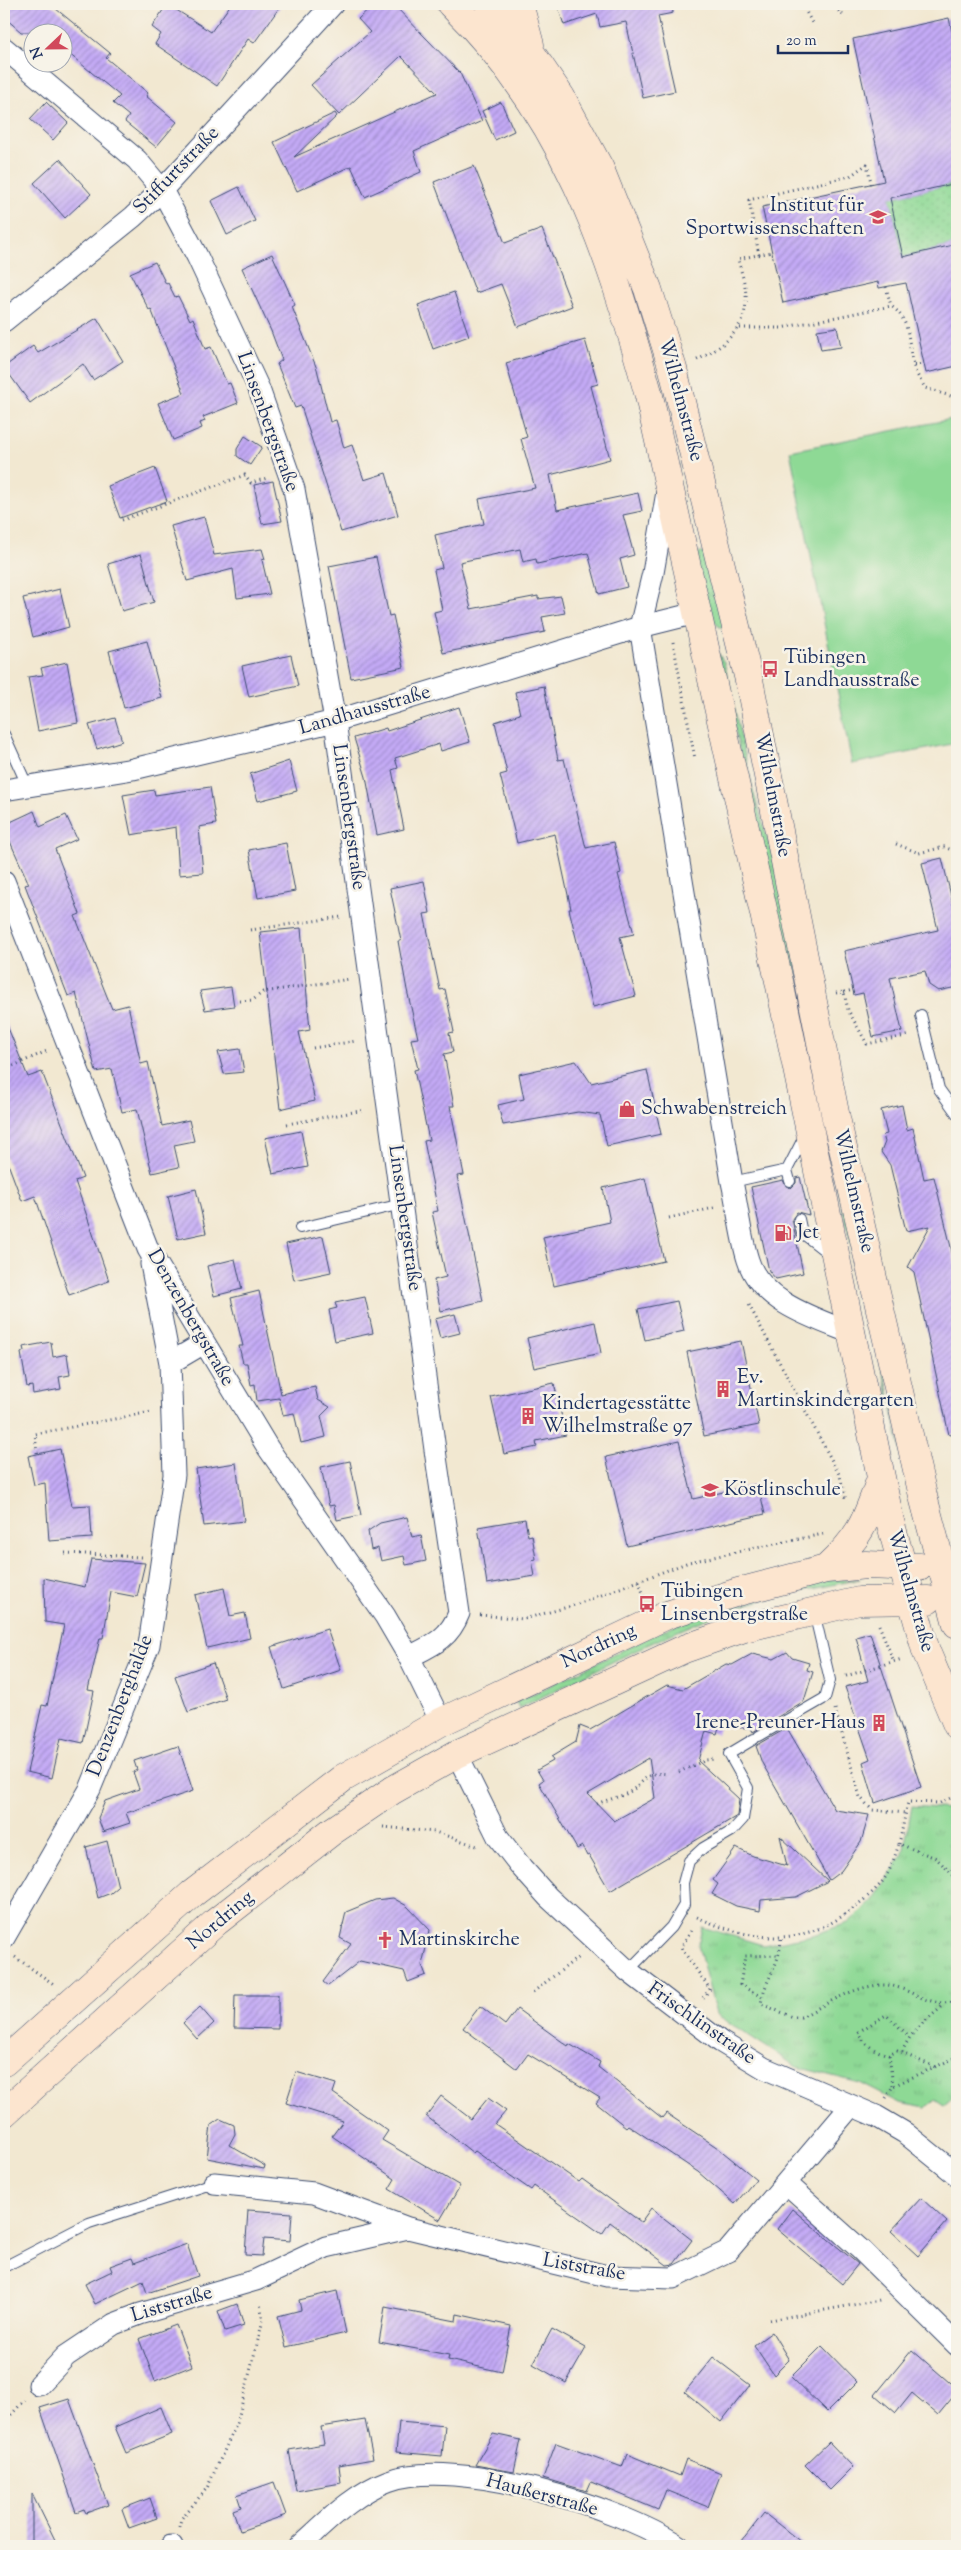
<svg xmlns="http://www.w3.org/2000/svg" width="961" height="2550" viewBox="0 0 961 2550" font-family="'Sorts Mill Goudy',serif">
<defs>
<pattern id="grass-tufts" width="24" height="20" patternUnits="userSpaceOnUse" patternTransform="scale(1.25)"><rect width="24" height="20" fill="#8ed995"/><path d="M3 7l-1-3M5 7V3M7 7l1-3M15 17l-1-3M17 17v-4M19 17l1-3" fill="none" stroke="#7abb83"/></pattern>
<pattern id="garden-dots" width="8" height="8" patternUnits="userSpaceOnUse" patternTransform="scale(1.25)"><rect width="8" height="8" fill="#8ed995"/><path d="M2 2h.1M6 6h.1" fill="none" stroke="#7abb83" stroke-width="1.8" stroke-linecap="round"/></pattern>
<pattern id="building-hatch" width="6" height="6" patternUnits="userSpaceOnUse" patternTransform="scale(1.25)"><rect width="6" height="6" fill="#c4aaf6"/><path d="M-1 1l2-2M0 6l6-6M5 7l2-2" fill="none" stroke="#9e8bca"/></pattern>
</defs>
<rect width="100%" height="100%" fill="#f7f3e8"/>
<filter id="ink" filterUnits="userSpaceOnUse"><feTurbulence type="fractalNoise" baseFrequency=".02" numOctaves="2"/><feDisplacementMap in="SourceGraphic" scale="10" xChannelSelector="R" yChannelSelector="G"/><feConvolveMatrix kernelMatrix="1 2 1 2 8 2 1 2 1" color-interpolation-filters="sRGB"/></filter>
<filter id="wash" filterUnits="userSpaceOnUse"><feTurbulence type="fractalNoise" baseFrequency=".0096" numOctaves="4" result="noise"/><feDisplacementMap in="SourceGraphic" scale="20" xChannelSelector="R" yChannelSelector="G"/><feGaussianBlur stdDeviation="1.12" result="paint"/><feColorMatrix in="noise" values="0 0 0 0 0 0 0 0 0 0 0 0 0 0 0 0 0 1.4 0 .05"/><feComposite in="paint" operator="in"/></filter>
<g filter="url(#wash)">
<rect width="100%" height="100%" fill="#f2e8d1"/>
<!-- grass -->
<path fill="url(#grass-tufts)" stroke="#54847a" d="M693,553h15l19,80 -19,-16z
M718,653l6,9 29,129 23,76 143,664 -43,-191 -46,-180z
M860,1579c-44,10 -91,17 -133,32 -72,27 -139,64 -208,97l-3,-6 156,-76 150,-46z
M912,1806l38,3 7,12v273l-13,11 -9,-6 -9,9 -27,-5 -39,-20 -63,-16 -81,-53 -18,-69 4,-18 61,18 50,-10 35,-12 24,-21 31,-48z"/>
<!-- garden -->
<path fill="url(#garden-dots)" stroke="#54847a" d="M957,183v61l-54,13 -13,-59z"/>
<!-- pitch -->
<path fill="#8ed995" stroke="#54847a" d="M957,418v325l-105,21 -62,-313z"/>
<g id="blocks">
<!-- building -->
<path fill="url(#building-hatch)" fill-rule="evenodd" d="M10,4h40l60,49 -4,5 42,35 -2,3 31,26 -21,25 -31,-25 4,-6 -16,-13 7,-7 -58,-48v-16h-41l-17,-15v-6z
M167,4l44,28 20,-28h51l-28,39 -6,-4 -31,47 -62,-42 6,-10 -9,-7z
M374,4h19l67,69 22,48 -68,30 7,21 -56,25 -14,-31 -54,25 -23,-49 61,-29 2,3 -43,41 143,-64 -36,-37 -62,59 -28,-30 59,-53 -12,-13z
M557,4h115l1,9 -15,3 17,75 -32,7 -17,-76 -26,5 -3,-13 -33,11z
M949,18l8,36v129l-67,15 13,59 54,-13v122l-31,7 -20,-90 -27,5 -1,-6 -95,21 -21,-96 122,-26 -31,-142z
M46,102l22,21 -15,17 -23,-21z
M501,102l13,29 -19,9 -13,-29z
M60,159l31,35 -26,24 -31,-35z
M474,166l31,77 37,-14 30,77 -54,21 -17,-43 -25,9 -42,-111z
M239,187l16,34 -28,14 -16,-34z
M272,254l23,51 -3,2 25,62 13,53 6,-2 8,28 8,-3 12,35 22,-7 12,42 -57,17 -40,-126 -6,2 -18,-44 5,-4 -11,-29 -29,-63z
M155,262l11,22 2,-1 7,14 3,-1 12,24 3,-2 12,31 6,-2 16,37 3,-1 8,20 -35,14 2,4 -5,2 2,5 -29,12 -15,-37 26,-10 -33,-84 -2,1 -19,-37z
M454,292l15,44 -36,13 -15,-44z
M97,318l26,43 -30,19 -10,-16 -53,39 -26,-36 29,-21 5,7z
M837,327l4,20 -20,3 -4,-20z
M585,340l13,44 -7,2 19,73 -60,16 7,35 81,-17 4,18 -19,4 11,40 -14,4 7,28 -28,7 -11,-41 -51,11 -1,-5 -13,3 -3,-13 -60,13 11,47 67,-13v3l23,-3 4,17 -23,4 3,15 -102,21 -9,-41 8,-2 -8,-40 8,-2 -7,-33 49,-11 -5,-25 56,-11 -14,-49 6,-2 -21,-74z
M245,436l17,11 -12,18 -13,-9v-7z
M155,468l12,33 -47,17 -12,-32z
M273,481l9,40 -20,3 -8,-39z
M204,517l10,38 48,-6 3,10 -3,1 8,34 -33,4 -4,-29 -46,12 -16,-55z
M141,554l13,48 -32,9 -14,-47z
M376,557l13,59 4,-1 11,52 -53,11 -22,-112z
M60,589l9,38 -36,10 -10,-39z
M147,641l15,57 -38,10 -15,-57z
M291,655l7,31 -49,11 -7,-31z
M67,662l11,61 -40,8 -10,-54 15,-2 -2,-7z
M544,686l14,74 6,-1 22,89 28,-6 7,31 -3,1 16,60 -14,3 16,59 -43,11 -24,-98h2l-16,-75 -38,9 -17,-68 7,-2 -12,-51 25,-8 -5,-22z
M459,707l11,35 -29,9 -2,-7 -44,14 3,10 -6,2 12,59 -27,6 -11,-58 -12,-39 32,-10 1,3z
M115,718l7,23 -25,8 -8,-24z
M289,761l8,30 -39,10 -8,-27z
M210,787l6,37 -17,3 4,46 -24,2 -3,-48 -45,8 -8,-40 31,-5 1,5z
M34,811l6,16 26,-12 11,24 -22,10 25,65 -5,2 37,93 16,-4 13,59 7,-2 14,64 27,-6 5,21 -20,4 5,22 -27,6 -15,-64 -15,3 -10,-43 -16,3 -20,-79 -8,3 -43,-111 4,-1 -25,-56v-3z
M286,843l9,48 -37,7 -9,-48z
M942,858l15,63v66l-19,4 -9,-6 -4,-14 -35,7 12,53 -29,6 -10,-44 -9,2 -10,-44 94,-21 -16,-67z
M424,881l6,32 -6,1 16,76 5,-1 9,43 -5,1 4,19 -9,2 10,52h-4l14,69 -7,1 26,125 -42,10 -7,-31 12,-3 -14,-65 6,-1 -14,-70 5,-1 -15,-70 4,-1 -7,-30 7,-1 -11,-48 -9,-49h3l-11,-53z
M301,928l9,102 -11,2 16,69 -35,8 -20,-177z
M231,987l3,19 -29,4 -5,-19z
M4,1018l24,59 14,-5 41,106 -8,3 34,100 -40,14 -34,-99 -13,5 -18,-48z
M240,1049l4,23 -20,2 -6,-22z
M576,1061l15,22 56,-13 14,64 -54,12 -7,-31 -22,-3 -75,13 -5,-20 26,-6 -5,-25z
M902,1105l5,25 6,-2 11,51 10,-2 23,95v162l-8,1 -35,-163 -6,-5 22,-41 -24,5 -16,-66 -9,-13 4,-10 -2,-7 4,-1 -6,-24z
M301,1131l7,36 -35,7 -8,-36z
M800,1177l9,38 -12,-3 -5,7 11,54 -27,6 -7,-8 -18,-84 32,-7 3,6 5,2 5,-5v-5z
M645,1178l19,83 -110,25 -11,-49 67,-15 -7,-34z
M196,1189l10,44 -28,6 -10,-43z
M323,1236l8,36 -37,8 -8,-36z
M235,1259l7,30 -28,7 -7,-30z
M259,1291l22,103 34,-7 3,13 12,7 -9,9 5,21 -25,6 -7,-30 -11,2 -4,-17 -22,3 -2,-17 -4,1 -4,-22h-4l-4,-17h4l-12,-48z
M365,1297l8,36 -38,8 -6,-31 8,-2 -2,-5z
M677,1301l7,30 -39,9 -7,-31z
M455,1314l5,19 -20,5 -5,-19z
M595,1322l6,31 -67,15 -7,-30z
M741,1341l18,84 -55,11 -17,-84z
M51,1342l2,15 14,-3 3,21 -11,2 2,12 -28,5 -1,-8 -5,1 -6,-34 3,-2 -1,-4z
M554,1383l12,52 -30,6 1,6 -33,7 -13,-57z
M679,1441l14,58 65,-15 7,30 -138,32 -21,-89z
M60,1449l12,57 18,-1 2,33 -43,3 -4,-58 -11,2 -6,-29z
M350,1461l11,54 -24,5 -3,-15 -5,1 -8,-39z
M236,1463l8,58 -40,5 -8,-57z
M407,1517l5,20 9,-2 5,26 -20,4 -2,-9 -23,5 -3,-13 -7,2 -3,-19 12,-8z
M525,1519l3,17 4,-1 4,24 -4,1 3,16 -48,8 -9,-57z
M91,1559l54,4 -8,34 -26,-5 -8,46h-3l-12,52 6,1 -11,52 -22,-5 -9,40 -25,-6 15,-67 5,1 17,-81 -19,-3 -1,-44 41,9z
M224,1588l6,28 15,-3 5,25 -43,10 -12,-53z
M327,1629l14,41 -57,19 -13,-42z
M870,1633l51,154 -46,16 -12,-41 7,-3 -25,-72 23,-6 -12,-44z
M787,1652l5,6 17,5 -2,7 6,2 -9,29 -51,31 -2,-4 -32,-1 -2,7 -11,-3 -8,30 41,38 -2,17 -127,75 -21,-36 -2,1 -5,-10 -5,3 -38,-66 4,-3 -6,-10 16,-9 -2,-4 25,-15 4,-16 10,4 77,-45 16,4 43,-25 6,1 20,-11 22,5zM649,1758l6,40 -41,23 -26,-27z
M213,1663l13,36 -38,13 -13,-36z
M787,1728l48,82 34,5 -8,27 -20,29 -12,9 -67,-117 -6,-17z
M178,1746l15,45 -67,22 4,10 -27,9 -5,-14 7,-17 34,-12 -6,-17 4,-2 -3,-9z
M780,1836l48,45 -32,16 -35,3 -1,11 -24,-5 -24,-12 6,-10 -5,-4 23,-32 17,8 34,10z
M107,1841l11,46 -7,6 -13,5 -12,-51z
M393,1898l14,8 23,24 -8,35 4,10 -18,7 -4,-11 -44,-10 -32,25 -5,-4 28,-38 -11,-6 6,-26 29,-12z
M235,1995h43v34l-44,-1z
M480,2006l25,19 12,-16 51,37 1,-2 31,18 -2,5 64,51 4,-5 52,35 38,31 -21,25 -37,-32 -70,-47 -2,2 -30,-24 4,-5 -72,-44 -11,15 -54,-41z
M200,2007l14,16 -17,16 -14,-16z
M296,2072l40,12 -3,9 55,38 -6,9 78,46 -20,34 -51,-31 6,-10 -63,-43 11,-15 -57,-18z
M441,2096l30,23 17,-21 18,13 -11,13 84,58 3,-3 59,43 10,-14 41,32 -18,24 -7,1 -57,-43 -8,12 -68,-48 -3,4 -56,-39 -2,2 -47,-37z
M220,2119l14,6 1,9 -6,11 36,21 -1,3 -57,-11 4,-33z
M921,2198l26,24 -29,34 -27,-25z
M792,2209l66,55 -16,20 -65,-55z
M248,2210l44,3 -2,28 -26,-2 -2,17 -17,-1z
M187,2244l11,32 -51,17 -4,-12 -48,23 -10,-20 27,-13 -2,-5 22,-8 2,5z
M337,2291l9,42 -60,14 -8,-31 23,-6 -2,-10z
M237,2304l7,21 -19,6 -7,-20z
M385,2307l71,14 1,-7 54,12 -9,46 -54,-12 1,-5 -70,-13z
M176,2325l16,41 -37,15 -16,-42z
M552,2329l34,19 -20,35 -33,-19z
M772,2332l17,28 -15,15 -20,-30z
M822,2346l35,36 -30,30 -36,-35z
M912,2350l45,39v3l-19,23 -26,-22 -16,20 -21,-18z
M713,2357l37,28 -29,37 -36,-30z
M69,2399l39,106 -22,8 -2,-4 -8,3 -36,-104z
M161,2407l11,27 -46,19 -11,-26z
M365,2420l8,39 -34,6 2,18 -45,8 -7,-41 35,-6 -3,-17z
M399,2422l46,4 -3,30 -46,-4z
M493,2434l28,6 -7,32 -39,-7z
M829,2442l24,25 -23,23 -25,-25z
M556,2443l66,24 5,-13 53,22 6,-17 35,14 -13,34 -42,-17 -8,20 -67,-28 -4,9 -44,-13z
M274,2482l12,33 -46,16 -7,-21 8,-3 -4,-12z
M32,2493l26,53h-26z
M150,2498l7,20 -28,10 -7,-19z
M764,2513l42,33h-68z"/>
</g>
</g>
<g filter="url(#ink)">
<use href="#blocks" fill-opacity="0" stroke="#3b4b6f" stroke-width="1"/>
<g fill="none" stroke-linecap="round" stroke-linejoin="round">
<!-- lane casing -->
<g stroke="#3b4b6f" stroke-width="12">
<path id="lane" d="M4,734l23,51
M921,1015l18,74 18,25
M790,1181l-3,-11 18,-35
M732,1182l55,-12
M799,1219l3,14 27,21
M300,1228l102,-24
M759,1736l66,-38 5,-18 -16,-68
M628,1971l43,-44 13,-22 -1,-22 6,-22 14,-13 29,-17 11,-12 5,-31 -19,-34 25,-15
M4,2267l85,-44 125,-40"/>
</g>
<!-- street casing -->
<g stroke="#3b4b6f" stroke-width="23">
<path id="street" d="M4,48l133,112 25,30 35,66 62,133 35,100 41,232 101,736 23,156c-10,26 -26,32 -50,44
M4,321l129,-104 29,-27 171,-186
M667,492l-14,81 -13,54 92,555c6,26 8,53 16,78 13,43 69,59 106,74
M4,790l129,-21 202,-48 305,-94 56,-14
M4,881l144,368 120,199 117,168 24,41 32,65
M170,1363l34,-20
M457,1754l41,83 24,31 26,29 80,74 93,71 43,26 112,48 29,17 52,42
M4,1938l86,-149 59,-144 25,-170 -4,-112 -19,-99
M214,2183l100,10 94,35
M786,2183l75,67 96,95
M39,2385l27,-29 48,-32 26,-10 116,-34 70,-33 82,-19 199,48 66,2 55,-27 123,-145
M171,2546h1
M300,2546c27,-24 53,-52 88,-65 68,-25 232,26 291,65"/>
</g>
<!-- secondary casing -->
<g stroke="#3b4b6f" stroke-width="29">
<path id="secondary" d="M451,4c114,111 157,242 198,392l130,585 111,540 36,130 31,74
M489,4l44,52 28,41 39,72 48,120 25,80 76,311 87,438 88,382 33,124
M519,4l11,41
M826,1569c35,-32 40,-48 55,-91
M4,2062l188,-168 151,-116 98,-56 226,-107 71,-23 88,-23 40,-4 53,2
M4,2113l212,-191 115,-90 62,-42 64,-36 227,-105 60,-21 115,-27 69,-1"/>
</g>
<!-- path -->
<path stroke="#3b4b6f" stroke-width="3" stroke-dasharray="1 4" stroke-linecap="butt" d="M802,4l10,19
M831,4l14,13
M759,255l-10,-55 101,-24 17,-12 5,23
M886,287l5,19
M740,328h41l110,-22c23,16 15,41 24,64 2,6 7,12 10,18l32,10
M697,360c25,-12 48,-30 49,-59 1,-13 -5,-29 -8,-42l34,-7
M914,365l10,-1
M122,520l123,-45 6,8 16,-5
M673,642l22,117
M896,844l23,9 25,-6 13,5
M250,930l91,-13
M844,992l9,-2
M836,993l8,-1 4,18 19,34 43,-9
M240,1001l13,-1 10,-8 87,-13
M313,1048l43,-7
M4,1070l43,-19
M287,1124l78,-14
M669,1218l45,-10
M749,1305l91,171 6,25
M37,1453l-2,-19 116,-22
M65,1553l76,4
M639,1581l6,18
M480,1615l44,4 51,-14 114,-43 134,-28
M879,1625l15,37
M846,1676l56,-17
M835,1709l25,88 12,13 35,3
M679,1772l27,-12 9,-1
M597,1804c10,-5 25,-7 34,-13 16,-11 14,-20 37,-17
M383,1827l52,5 42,14
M899,1844l9,-42 32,1 17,-8
M697,1917c57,26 108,31 159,-11 10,-8 23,-18 30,-30 6,-9 9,-21 13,-32l37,14 21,21
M691,1931l-10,17 29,41 -8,10
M781,1939c-1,27 -16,39 -20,65l32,13h8c24,-12 51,-30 79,-32 28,-2 45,25 77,16
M15,1957l40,28
M533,1992l47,-36
M762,1997l-22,-12 5,-29 35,-1
M902,2052c10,-23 23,-30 42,-47
M889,2055c-14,-4 -24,-9 -31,-23l28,-17 23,21
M893,2086l-4,-31 8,-4 38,16
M886,2098l7,-12 64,-29
M770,2320l110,-20
M4,2422l21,-22
M179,2527l2,-8 26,-31 30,-65 26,-103 -3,-17"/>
<!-- lane -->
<use href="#lane" stroke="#fff" stroke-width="10"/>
<!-- street -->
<use href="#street" stroke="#fff" stroke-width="21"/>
<!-- secondary -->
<use href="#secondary" stroke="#fce5cf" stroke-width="28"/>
</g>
</g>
<!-- icons -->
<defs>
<g id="university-bare" transform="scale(1.35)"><path d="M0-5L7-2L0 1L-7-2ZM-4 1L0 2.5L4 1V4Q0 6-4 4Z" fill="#d1495b" stroke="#f7f3e8" stroke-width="2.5" paint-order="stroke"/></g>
<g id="bus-bare" transform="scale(1.35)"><path d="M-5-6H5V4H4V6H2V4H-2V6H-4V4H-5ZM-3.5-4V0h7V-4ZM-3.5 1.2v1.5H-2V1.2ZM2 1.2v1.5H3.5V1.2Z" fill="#d1495b" stroke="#f7f3e8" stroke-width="2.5" paint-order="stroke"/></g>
<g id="shop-bare" transform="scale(1.35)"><path d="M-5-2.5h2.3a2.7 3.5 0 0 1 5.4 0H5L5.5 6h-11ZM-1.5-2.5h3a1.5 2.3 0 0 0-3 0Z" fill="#d1495b" stroke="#f7f3e8" stroke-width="2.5" paint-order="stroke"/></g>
<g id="fuel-bare" transform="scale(1.35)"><path d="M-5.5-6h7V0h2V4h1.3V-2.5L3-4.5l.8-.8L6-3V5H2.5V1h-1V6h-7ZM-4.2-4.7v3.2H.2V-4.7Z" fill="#d1495b" stroke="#f7f3e8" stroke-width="2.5" paint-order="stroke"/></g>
<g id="building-bare" transform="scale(1.35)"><path d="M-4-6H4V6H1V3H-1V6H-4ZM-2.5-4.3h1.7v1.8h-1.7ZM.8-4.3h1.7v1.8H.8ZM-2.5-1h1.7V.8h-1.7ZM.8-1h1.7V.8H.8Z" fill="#d1495b" stroke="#f7f3e8" stroke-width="2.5" paint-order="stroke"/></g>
<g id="school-bare" transform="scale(1.35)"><path d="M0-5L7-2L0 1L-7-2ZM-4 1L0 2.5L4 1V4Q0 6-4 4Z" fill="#d1495b" stroke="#f7f3e8" stroke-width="2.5" paint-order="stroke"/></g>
<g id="church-bare" transform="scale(1.35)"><path d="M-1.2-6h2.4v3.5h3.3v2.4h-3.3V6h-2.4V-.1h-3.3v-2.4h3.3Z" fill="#d1495b" stroke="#f7f3e8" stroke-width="2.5" paint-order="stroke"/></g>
</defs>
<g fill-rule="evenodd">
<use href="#university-bare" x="878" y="217"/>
<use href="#bus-bare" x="770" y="669"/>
<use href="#shop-bare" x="627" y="1109"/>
<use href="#fuel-bare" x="783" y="1233"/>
<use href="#building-bare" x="723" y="1389"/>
<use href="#building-bare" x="528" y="1416"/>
<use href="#school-bare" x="710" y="1490"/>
<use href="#bus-bare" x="647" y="1604"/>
<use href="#building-bare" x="879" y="1723"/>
<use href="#church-bare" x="385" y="1940"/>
</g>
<g text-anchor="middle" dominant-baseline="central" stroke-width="5" stroke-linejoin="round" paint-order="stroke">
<!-- street labels -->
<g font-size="20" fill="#1b2f5e" stroke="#f7f3e8">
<text transform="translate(177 171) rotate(-46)">Stiffurtstraße</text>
<text transform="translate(680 400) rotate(75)">Wilhelmstraße</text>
<text transform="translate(267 422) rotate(70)">Linsenbergstraße</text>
<text transform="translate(365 711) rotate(-16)">Landhausstraße</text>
<text transform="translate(772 795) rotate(79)">Wilhelmstraße</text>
<text transform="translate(348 817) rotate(82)">Linsenbergstraße</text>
<text transform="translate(853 1191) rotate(77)">Wilhelmstraße</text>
<text transform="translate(404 1218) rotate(82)">Linsenbergstraße</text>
<text transform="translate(190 1318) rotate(60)">Denzenbergstraße</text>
<text transform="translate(910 1591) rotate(74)">Wilhelmstraße</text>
<text transform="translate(599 1647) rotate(-25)">Nordring</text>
<text transform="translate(121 1706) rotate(-69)">Denzenberghalde</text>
<text transform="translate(221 1921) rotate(-40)">Nordring</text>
<text transform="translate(701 2024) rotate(35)">Frischlinstraße</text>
<text transform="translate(584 2268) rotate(10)">Liststraße</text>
<text transform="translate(172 2305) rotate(-17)">Liststraße</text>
<text transform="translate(542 2496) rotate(15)">Haußerstraße</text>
</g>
<!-- poi labels -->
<g font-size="20" fill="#1b2f5e" stroke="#f7f3e8" text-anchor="start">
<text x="864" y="206" text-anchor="end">Institut für<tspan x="864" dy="23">Sportwissenschaften</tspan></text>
<text x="784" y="658">Tübingen<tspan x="784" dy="23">Landhausstraße</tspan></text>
<text x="641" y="1109">Schwabenstreich</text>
<text x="797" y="1233">Jet</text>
<text x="737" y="1378">Ev.<tspan x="737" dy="23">Martinskindergarten</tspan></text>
<text x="542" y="1404">Kindertagesstätte<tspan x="542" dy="23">Wilhelmstraße 97</tspan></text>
<text x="724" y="1490">Köstlinschule</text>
<text x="661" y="1592">Tübingen<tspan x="661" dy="23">Linsenbergstraße</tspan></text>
<text x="865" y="1723" text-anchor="end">Irene-Preuner-Haus</text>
<text x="399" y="1940">Martinskirche</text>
</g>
</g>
<!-- margin -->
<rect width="961" height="2550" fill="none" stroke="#f7f3e8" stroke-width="20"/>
<!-- north arrow -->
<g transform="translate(48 48) rotate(248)"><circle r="24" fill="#f7f3e8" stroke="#9fa5b1"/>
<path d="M0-4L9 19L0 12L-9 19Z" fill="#d1495b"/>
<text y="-8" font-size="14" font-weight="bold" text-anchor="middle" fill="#1b2f5e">N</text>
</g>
<!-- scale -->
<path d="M778 45v8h70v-8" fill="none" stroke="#1b2f5e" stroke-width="2.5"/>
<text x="786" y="45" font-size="15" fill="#1b2f5e" stroke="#f7f3e8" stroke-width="4" paint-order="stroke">20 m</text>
</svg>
